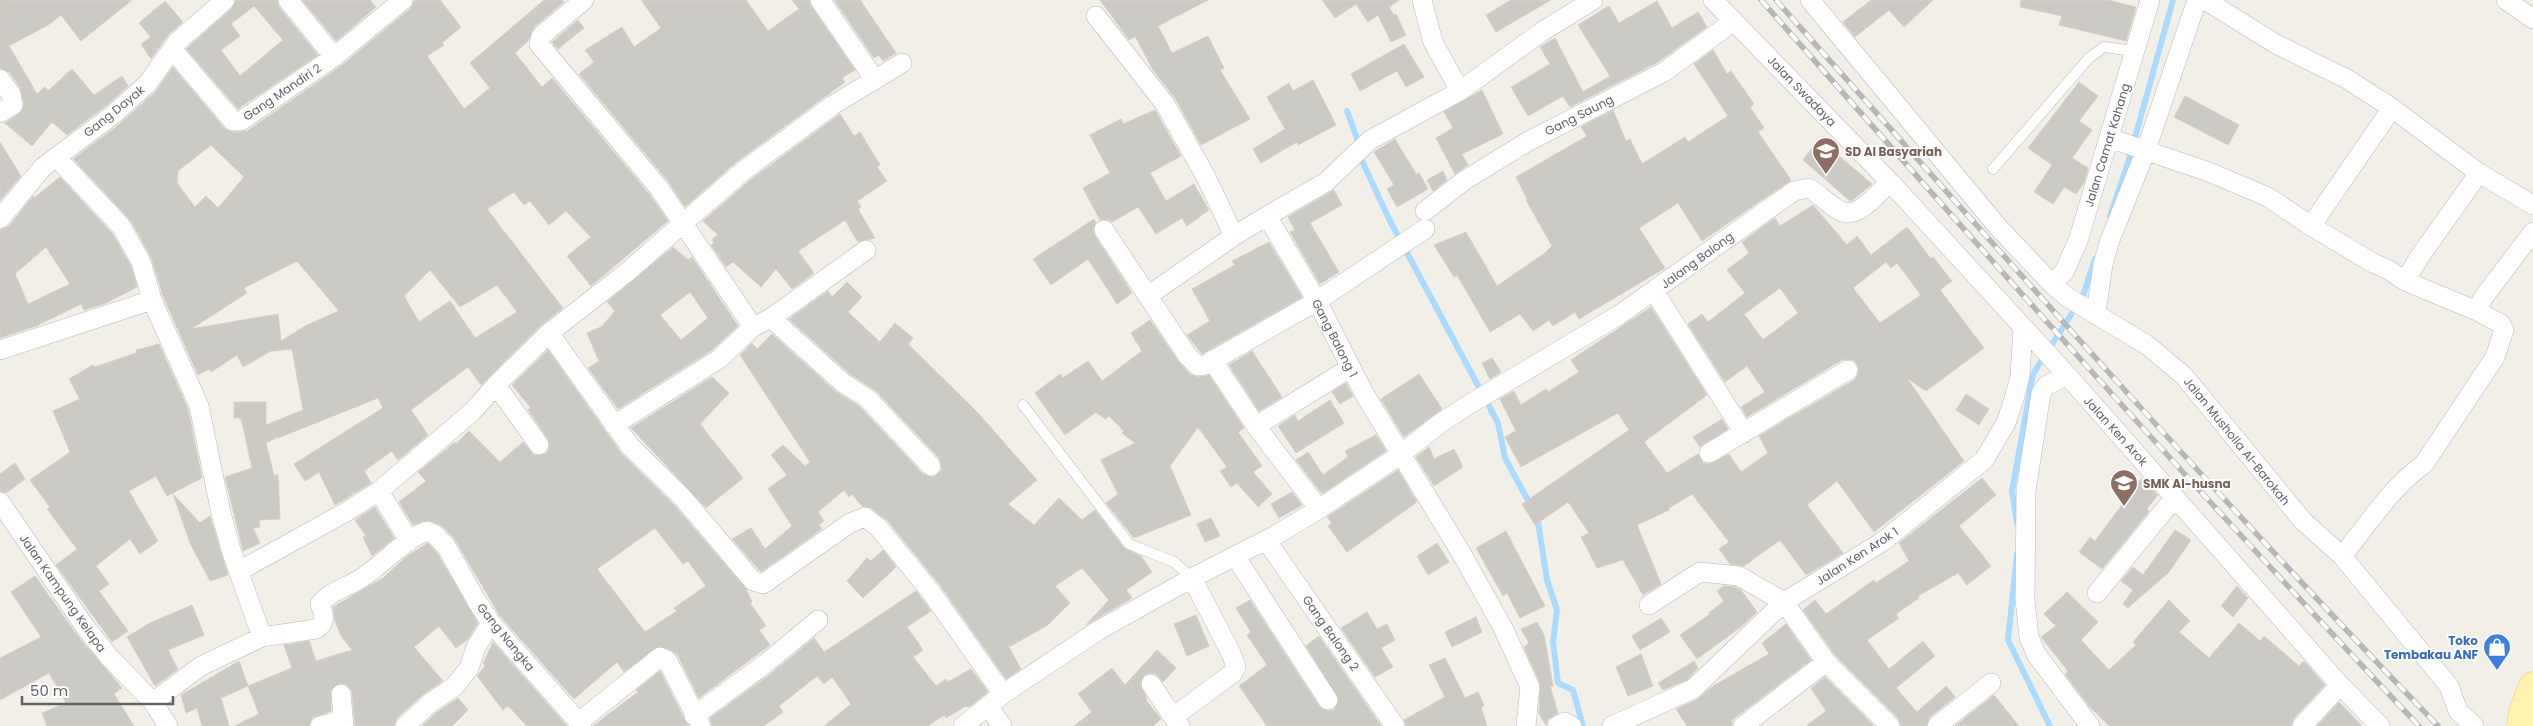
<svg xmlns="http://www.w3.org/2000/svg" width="2533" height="726" viewBox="0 0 2533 726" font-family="Poppins,sans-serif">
<rect width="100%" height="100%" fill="#f1efe8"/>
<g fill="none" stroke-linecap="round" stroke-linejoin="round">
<!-- stream -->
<path stroke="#aadaff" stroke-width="6" d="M1347,111l11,30 4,20 27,58 109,204 7,35 26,48
M2110,216l18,-53 45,-163
M1537,515l10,65 10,30 -4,32 5,41 15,7 10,36
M2017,523l-5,-32 21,-117 50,-78 12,-37
M2017,555l-9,85 42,86"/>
</g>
<!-- building -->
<path fill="#cccac5" stroke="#d6d1c6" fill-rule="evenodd" d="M0,0h132l-51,41 -20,-26 -13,10 -39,21 28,48 8,-7 3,4 24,-22 22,26 28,-19 6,10 -21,19 -40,30 -15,-13 -20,24 -27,-23 14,-9 5,-10 -4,-17 -11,-15 -9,-4z
M236,0h41l2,7 39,48 -80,54 -52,-60 46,-41zM254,6l29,34 -43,36 -19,-26 19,-14 -9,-12z
M302,0h68l6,7 -40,34z
M415,0h25l21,27 -19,16 2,2 -17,11 37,53 26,-21 -20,-25 74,-63h18l2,2 -30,25 -6,14 -13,12 27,34 10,-9 98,117 18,26 -77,65 -24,-30 24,-19 -25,-26 -17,14 -19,-24 -6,4 -10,-13 -27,17 76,99 -22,17 -60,60 -13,-18 -57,43 17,25 -30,25 -6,-9 -28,20 7,12 -36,22 -16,-33 -14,9 -11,-17 89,-56 -5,-10 -100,40 -2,-3v3l-10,5 8,33 4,-2 2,45 -21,1 1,7 -7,1 7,15 -17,8 -18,-74 27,-9 -11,-50h-7v-16h32v23l37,-15 -11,-61 -21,2 -28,16 -6,-12 -26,17 -2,-3 -11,6 -35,-79 -12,-39 -20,-36 -58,-62 48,-36 35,-32 17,-24 52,62 8,3 14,-1 94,-65 69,-57zM211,145l33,32 -26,31 -12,-12 -11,11 -18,-24 1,-12zM297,261l42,50 -32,14 -26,16 -3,-27 -87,15 56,-36 -3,-5zM430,270l30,37 37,-22 20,27 -42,26 -25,-37 -31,21 -15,-26z
M641,0h105l22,31 31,-22 -7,-9h17l2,6 44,64 -13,8 3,4 -110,81 -50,44 -17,-26 -89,-107 15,-12 -9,-12 37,-23 12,20 27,-19z
M834,0h26l36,53 -13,8 -4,-6 -5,3z
M1100,0h108l-50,26 14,27 36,-17 16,32 -4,2 30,49 -49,26 -26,-47 -22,-28 -18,-34 -6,4z
M1322,0h77l-10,7 5,8 2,-1 10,21 -15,7 -13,-27 -10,7 -12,-18 -21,14z
M1511,0h40l-55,32 -10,-17z
M1871,0h62l-29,27 -15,-17 -34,27 -12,-15z
M2021,0h87l28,7 -10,34 -67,-16 3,-9 -42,-9z
M165,1l18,21 -15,13 -17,24 -10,-15 10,-7 -12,-14z
M1657,1l15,27 26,-16 9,15 -49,35 -88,45 -7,-11 -35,20 -17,-29 39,-23 -10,-17 15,-9 28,54 27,-16 -32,-51 31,-19 10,17z
M578,20l6,8 -26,21 -6,-7z
M1404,44l20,33 -18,10 -9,-16 -37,20 -9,-17z
M1713,50l14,24 4,-3 23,33 -4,3 14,21 -6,4 33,48 -89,61 -24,-38 -39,25 26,40 -86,51 -4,-7 -22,14 -4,-6 -16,11 -13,-17 -30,18 -33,-57 -3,2 -20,-32 32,-13 31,54 48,-33 7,-7 -26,-46 1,-1 -11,-22 71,-41 -6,-9 32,-17 13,31 4,-2 12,25 43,-27 3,5 40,-26 -34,-52z
M1313,80l23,45 -38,20 -1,-3 -36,21 -8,-14 32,-20 -18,-32 22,-14 4,8z
M2079,82l19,14 -19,25 13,9 -20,28 16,10 -4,15 -8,11 -12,-7 -11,17 -19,-12 18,-27 -24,-17z
M1482,90l21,44 -41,20 6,11 -13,9 -19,-36 17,-10 -9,-16z
M2185,96l54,29 -11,20 -54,-28z
M1155,110l26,46 -31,17 16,28 28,-17 15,26 -22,16 -5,-8 -26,16 -18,-27 -26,15 -3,-2h-9l-17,-32 27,-15 -20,-38 31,-16 2,5z
M840,114l14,22 6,-4 20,33 -3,2 10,14 -30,20 4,6 -3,2 17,29 -17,4 -13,-22 -47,31 16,22 -22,16 -16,-20 -15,18 -28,-25 -7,5 -15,-22 3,-3 -2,-3 6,-4 -15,-14 46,-40z
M1395,139l21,35 3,-1 9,16 -31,18 -10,-18 7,-4 -20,-33z
M1819,139l53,45 -19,16 -3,1 -47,-41z
M0,142l21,34 -21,25z
M1443,171l4,9 -14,11 -6,-11z
M60,177l52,56 19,33 6,21 -33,17 -20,6 -3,-6 -45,22 -36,12v-108l9,-4 24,-30 1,2zM46,247l24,37 -42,20 -13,-30z
M1334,190l8,15 -32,18 29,49 -19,12 -30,-52 5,-2 -7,-13z
M1813,205l34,40 10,-9 14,19 36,-28 24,32 2,-2 19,24 -12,9 44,58 -58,43 -19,-13 57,83 -90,71 -37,-51 -30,24 36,48 -37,22 -26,-35 -36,26 -14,-2 -11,-15 10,-7 -37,-48 -23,14v2l-32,15 24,59 -18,11 -20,-35 -26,8 -16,-31 8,-4 -21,-31 -33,23 -13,-21 107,-74 -11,-17 -97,54 -16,-30 11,-6 -16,-32 14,-8 7,14 25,-16 2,3 31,-20 -8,-12 80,-53 56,88 -63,47 23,31 31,-19 5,9 6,1 20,-10 12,18 27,-19 -9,-17 95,-56 4,-5v-10l-5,-5h-11l-95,57 -6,-10 24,-15 -18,-26 -22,16 -37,-58 14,-10 6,8 37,-29 -18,-23 22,-17 -7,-11 33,-24 5,8zM1886,262l5,6 6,-5 24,32 -41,28 -27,-35zM1780,288l18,25 -35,27 -19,-26z
M1094,219l2,3 -3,8 2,6 37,57 -15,11 -29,-45 -37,26 -18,-26z
M1269,242l33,55 -100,57 -15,-19 23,-14 -18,-32 43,-24 -3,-4z
M673,247l15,13 4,-3 46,69 -26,24 -94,59 -30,-41 11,-7 -12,-28 14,-6 14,-16 -8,-9zM690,292l18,26 -27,22 -21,-25z
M847,282l15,15 -14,15 32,30 15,-19 18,15 -5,6 70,69 59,67 -29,24 26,21 25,-27 23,22 13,-10 29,38 17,8 11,16 -26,18 6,8 -46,27 23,-25 -27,-32 -27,18 15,17 -22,22 -39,22 12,22 -15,10 -66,-94 -53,-65 -16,-12 -9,-2 -10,-12 -3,3 -5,-7 -26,22 6,9 -5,4 3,4 -61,43 -29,-33 19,-11 14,21 27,-23 -24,-37 19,-14 -16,-20 12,-10 22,21 5,-4 -70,-107 12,-12 5,6 15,-15 63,57 25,16 63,67 10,3 9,-7 -3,-12 -64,-68 -25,-16 -61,-55 39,-28 4,6z
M1150,320l28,41 12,13 9,3 10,-2 35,53 -6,4 24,34 -9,6 19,22 -14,13 -21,-24 -6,4 -11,-16 7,-4 -29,-40 -28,39 21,49 -57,23 -28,-35 12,-9 -17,-34 34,-17 -13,-10 2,-2 -15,-15 -4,3 -9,-7 -31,23 -30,-42 25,-19 3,4 25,-17 14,20 40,-30 -11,-18z
M159,344l29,65 14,69 -35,18 -11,-20 -27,15 29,50 -18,13 -10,-15 -34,27 13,18 -10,7 29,40 -16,11 -56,-77 21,-16 -30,-40 3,-2 -20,-27 40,-28 -17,-41 27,-12 -11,-20 24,-14 2,2 41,-14v-3z
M548,350l73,103 54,53 71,83 6,13 -2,1 16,23 -7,4 11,15 -71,53 -22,-44 -6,-4 -12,-4 -35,26 -7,-10 -43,37 -74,-83 -46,-78 -12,-12 -11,-5h-8l-10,4 -14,-23 27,-21 -8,-9 37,-30 1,2 13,-13 31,31 23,-20 11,13 12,-1 3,-5 -1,-10 -20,-29 3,-2 -19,-23zM655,528l28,36 5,-3 18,25 -32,22 3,3 -32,21 -48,-63z
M1252,351l30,46 -23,14 -30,-46z
M1492,358l9,14 -11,7 -8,-16z
M1419,374l23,35 -38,28 -23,-38z
M712,377l17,16 -29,31 43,54 -37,30 -75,-80z
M1346,383l7,13 -13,8 -8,-12z
M1966,394l23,15 -10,16 -23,-15z
M1330,400l14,23 -48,30 -18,-27 17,-11 3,6z
M1722,419l6,10 -28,18 -7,-10z
M1376,435l10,16 -64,43 -26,-34 12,-8 15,23 25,-18 -3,-6z
M1429,447l5,12 20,-10 9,18 -29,19 -18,-29z
M15,463l10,16 -19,14 -6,-2v-17z
M1398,470l19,32 -70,50 -19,-26 4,-3 -5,-6z
M1982,478l14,17 -37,31 32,40 -24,19 -9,-12 -40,23 1,2 -23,16 3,4 -32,22 22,29 34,-28 12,15 -39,32 21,24 29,-26 9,11 -25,20 -4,9h-25l-3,-8 -63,-63 -32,-45 12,-10 11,14 48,-34 2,3 33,-22 -10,-18z
M2142,478l16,17 -11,14 2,2 -2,3 -45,55 -23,-17 11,-15 5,4z
M1292,492l10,13 -23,13 -8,-14z
M173,494l27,29 10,-7 18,59 -18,6 -20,-38z
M375,507l19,31 -22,18 -9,-19 3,-1 -11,-16z
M1211,518l9,18 -15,6 -8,-18z
M2175,530l16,10 -22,32 -41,36 -5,-4 10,-14 -12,-9 12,-14 10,8z
M1506,531l39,75 -25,12 -13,-25 -4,3 -27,-48z
M428,543l9,10 41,70 -11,17 -11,8 -17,-22 -25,21 29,34 -21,14 -25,23 -3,8h-39l-3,-34 -6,-8 -6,-1 -9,7v21l-19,7 -3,8h-75l25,-12 -11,-28 44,-18 -8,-23 25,-4 7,20 36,-11 -11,-14 -6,-15 -2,-14 50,-29 24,-22z
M1437,543l12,19 -21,13 -11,-19z
M883,550l13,17 -33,31 -16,-17 20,-23 4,3z
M35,576l42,59 45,53 -8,6 20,32h-87l-5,-13 24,-10 -17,-30 -49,27v-42l41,-21 -30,-45z
M1724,586l11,1 6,3 16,22 -15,14 -45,33 -17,-24 30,-21 -1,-1 15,-12 -7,-10z
M2237,586l11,12 -15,19 -12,-11z
M916,591l15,20 -24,16 16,23 -10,7 23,29 10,-7 2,3 23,-13 17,23 -19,15 -3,-1 -20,12 -2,-3 -16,11h-104l27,-22 -19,-27 -8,7 -7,-8 -38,30 4,6 -19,14h-52l-2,-8 62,-45 42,-35 10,14z
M2067,592l31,30 -17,18 28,30 27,-25 -3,-3 36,-42 21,21 -11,11 30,26 30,-35 21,18 4,-5 35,30 5,-5 21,24 -31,33 -3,8h-182l-20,-20 -24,-32 3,-3 -27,-34 15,-11 -12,-12z
M1250,600l69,106 9,5 6,-1 5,-10 -33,-54 13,-10 62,90h-114l-28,-40 28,-21 -20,-30 4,-3 -15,-24z
M192,605l12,30 -36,15 10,19 -23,17 -28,-49 23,-14z
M1367,612l10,17 10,-5 8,16 -14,8 12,19 -18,10 -34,-49z
M1196,615l13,31 -22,10 -13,-32z
M1476,617l6,15 -30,15 -7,-15z
M1661,618l9,14 -30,18 -8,-14z
M1537,622l7,13 9,51h-3l8,27 -10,6 -2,6 -7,-11 1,-31 -16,-36 5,-4 -8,-14z
M1786,624l25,36 -79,60v6h-45l-11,-17 22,-10 15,-13 56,-32 -7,-11z
M493,642l74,84h-40l-19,-20 -5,4 -26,-34 8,-10 -2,-3z
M1157,650l19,18 -13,14 -7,-8 -6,-1 -6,2 -4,9 7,15 -1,1 15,19 -8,7h-79l18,-14 -14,-18 34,-26 13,17z
M1641,654l12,32 -25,10 -12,-29z
M1445,658l20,40 13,-6 6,14 -3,1 6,19h-81l-2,-6 41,-23 -16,-32z
M239,661l9,25 -27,12 8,28h-27l-5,-18 -11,5 -5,-18z
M1694,661l4,7 -11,12 -24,10 -5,-7z
M660,671l28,55h-95l45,-34 -2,-2z
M1825,677l49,49h-68l20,-15 -15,-23z
M1994,695l25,31h-64z
M458,698l10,12 -16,16h-30l15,-14z
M2339,702l23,24h-45z"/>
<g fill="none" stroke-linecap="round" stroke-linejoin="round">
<!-- lane casing -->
<g stroke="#b5b8bc" stroke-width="11">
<path id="lane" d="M1993,169l96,-111 15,-11 31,4
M1023,405l106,139 45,18 18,16"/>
</g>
<!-- street casing -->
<g stroke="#b5b8bc" stroke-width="20">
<path id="street" d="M288,0l46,57
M584,0l-43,36 -2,8 120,144 94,139
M820,0l55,80
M1422,0l11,42 27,49
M1713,0l177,182 177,193 273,310 40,41
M1810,0l188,227 54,57 15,13 80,48 37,31 119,145 39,35 107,130 9,25 16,15
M2205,0l71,44 71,35 45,29 87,65 54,32
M2506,0l27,19
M1096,16l69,88 41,73 28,59 33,-20 50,85 48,94 98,161 40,72 27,59 -4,39
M172,49l61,72h8l93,-64 69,-57
M0,79l11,15 2,11 -13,8
M2109,138l100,34 59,25 43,29 62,37 16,7 16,11 72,30 6,-13 50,-66
M56,157l65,69 20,36 11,38 47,106 22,107 10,37 31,87
M1425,211l40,-31 62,-38 137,-70 70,-51
M1267,216l59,-34 44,-42 90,-49 83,-60 50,-31
M0,219l43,-52 71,-53 34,-31 29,-41 48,-42
M2311,226l81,-118
M1104,230l83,125 11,11 7,-1 112,-64 108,-72
M2405,281l15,-25 59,-83
M2052,284l12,-12 14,-31 72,-241
M1654,291l90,142
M1149,295l85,-59
M2096,313l7,-49 7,-24 36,-90 51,-150
M771,318l72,65 24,15 64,68
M549,333l81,113 53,52 70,83 10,3 87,-61 15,-6 13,10 53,65 72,102
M0,350l152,-50
M1212,360l44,66 63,83
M2067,375l-21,11 -5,7 -15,98 -1,109 4,37 7,17 54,72
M496,385l43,60
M614,425l105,-66 34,-32 18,-9 95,-68
M1256,426l94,-58
M1709,453l139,-83
M379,491l30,50
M0,502l86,126 24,30 43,44 15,24
M1266,540l129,186
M1235,556l93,144
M2342,556c26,-31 48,-68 82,-92l71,-107 9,-27 -3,-6 -24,-13
M239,571l107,-59 33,-21 93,-79 24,-27 53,-52 77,-60 116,-101 91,-67 69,-42
M2097,593l78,-96
M1649,605l51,-33 39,4 45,26 42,60 64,64
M1151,684l22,33
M341,694l3,32
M153,702l48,-36 61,-29 54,-8c11,-7 8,-14 4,-25 10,-13 26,-16 40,-25 23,-14 41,-38 67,-48l7,3 12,12 30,54 15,23 91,103
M988,706l14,20
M694,716l71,-52 53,-44
M579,722l81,-65 7,3 34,66
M320,726l23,-6
M405,726l25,-23 24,-16 15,-19 7,-21 15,-24
M963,726l40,-32 96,-64 93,-52 84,-43 43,-26 81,-54 39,-31 29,-19 151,-90 175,-124 15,-3c10,6 18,15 28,21 19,14 39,-14 53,-27
M1180,726l-7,-9 60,-44 3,-6 -5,-14 -39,-75
M1557,726l8,-4 7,4
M1612,726l81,-37 91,-87 98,-60 102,-82 22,-37 8,-24 6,-23 3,-49
M1743,726l83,-64
M1937,726l54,-43
M2302,726l38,-41"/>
</g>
<!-- primary casing -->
<g stroke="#f2c960" stroke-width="29">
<path id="primary" d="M2521,726l2,-14 10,-26"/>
</g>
<!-- lane -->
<use href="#lane" stroke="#fff" stroke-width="10"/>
<!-- street -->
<use href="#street" stroke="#fff" stroke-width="19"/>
<!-- primary -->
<use href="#primary" stroke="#fff2af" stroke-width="28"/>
<!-- rail casing -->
<g stroke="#b6b7b8" stroke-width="5.5">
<path id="rail" d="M1761,0c216,245 433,489 658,726
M1776,0c218,245 435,491 662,726"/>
</g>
<!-- rail -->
<use href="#rail" stroke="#fff" stroke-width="4" stroke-dasharray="11" stroke-linecap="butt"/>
</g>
<!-- icons -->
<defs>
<g id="school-pin" transform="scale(1.4375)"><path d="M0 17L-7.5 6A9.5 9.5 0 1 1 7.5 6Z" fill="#8d6e63" stroke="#fff"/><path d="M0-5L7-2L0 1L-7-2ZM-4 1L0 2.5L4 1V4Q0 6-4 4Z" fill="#fff"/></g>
<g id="shop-pin" transform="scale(1.4375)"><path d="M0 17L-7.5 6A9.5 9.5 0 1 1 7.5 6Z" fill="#3f7fe0" stroke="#fff"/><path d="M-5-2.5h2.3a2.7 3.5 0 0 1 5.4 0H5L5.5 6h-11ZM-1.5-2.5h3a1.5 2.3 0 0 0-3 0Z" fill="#fff"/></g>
</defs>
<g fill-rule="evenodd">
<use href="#school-pin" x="1826" y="151"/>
<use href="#school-pin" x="2124" y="483"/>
<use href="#shop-pin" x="2497" y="647"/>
</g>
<g text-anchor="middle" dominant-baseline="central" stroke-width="4" stroke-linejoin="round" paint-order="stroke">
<!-- street labels -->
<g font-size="12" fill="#5f6368" stroke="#fff">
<text transform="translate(1802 91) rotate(46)">Jalan Swadaya</text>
<text transform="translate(282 92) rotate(-34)">Gang Mandiri 2</text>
<text transform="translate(114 111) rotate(-39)">Gang Dayak</text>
<text transform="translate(1579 115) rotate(-27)">Gang Saung</text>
<text transform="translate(2107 145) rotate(-73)">Jalan Camat Kahang</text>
<text transform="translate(1697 260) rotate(-36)">Jalang Balong</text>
<text transform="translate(1335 338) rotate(63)">Gang Balong 1</text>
<text transform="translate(2116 431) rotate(48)">Jalan Ken Arok</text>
<text transform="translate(2237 441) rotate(51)">Jalan Musholla Al-Barokah</text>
<text transform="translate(1857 556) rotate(-33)">Jalan Ken Arok 1</text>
<text transform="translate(63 593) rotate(55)">Jalan Kampung Kelapa</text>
<text transform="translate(1331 633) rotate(55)">Gang Balong 2</text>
<text transform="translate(506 637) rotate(51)">Gang Nangka</text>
</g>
<!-- education labels -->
<g font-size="12" font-weight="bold" fill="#785e54" stroke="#fff" text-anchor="start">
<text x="1845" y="151">SD Al Basyariah</text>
<text x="2143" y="483">SMK Al-husna</text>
</g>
<!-- shop labels -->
<g font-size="12" font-weight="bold" fill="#366cbe" stroke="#fff" text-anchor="end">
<text x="2478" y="640">Toko<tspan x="2478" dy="14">Tembakau ANF</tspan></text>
</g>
</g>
<!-- scale -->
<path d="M22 696v8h151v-8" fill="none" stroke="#5f6368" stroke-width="2.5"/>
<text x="30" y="696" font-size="15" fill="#5f6368" stroke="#ffffff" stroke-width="4" paint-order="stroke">50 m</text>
</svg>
